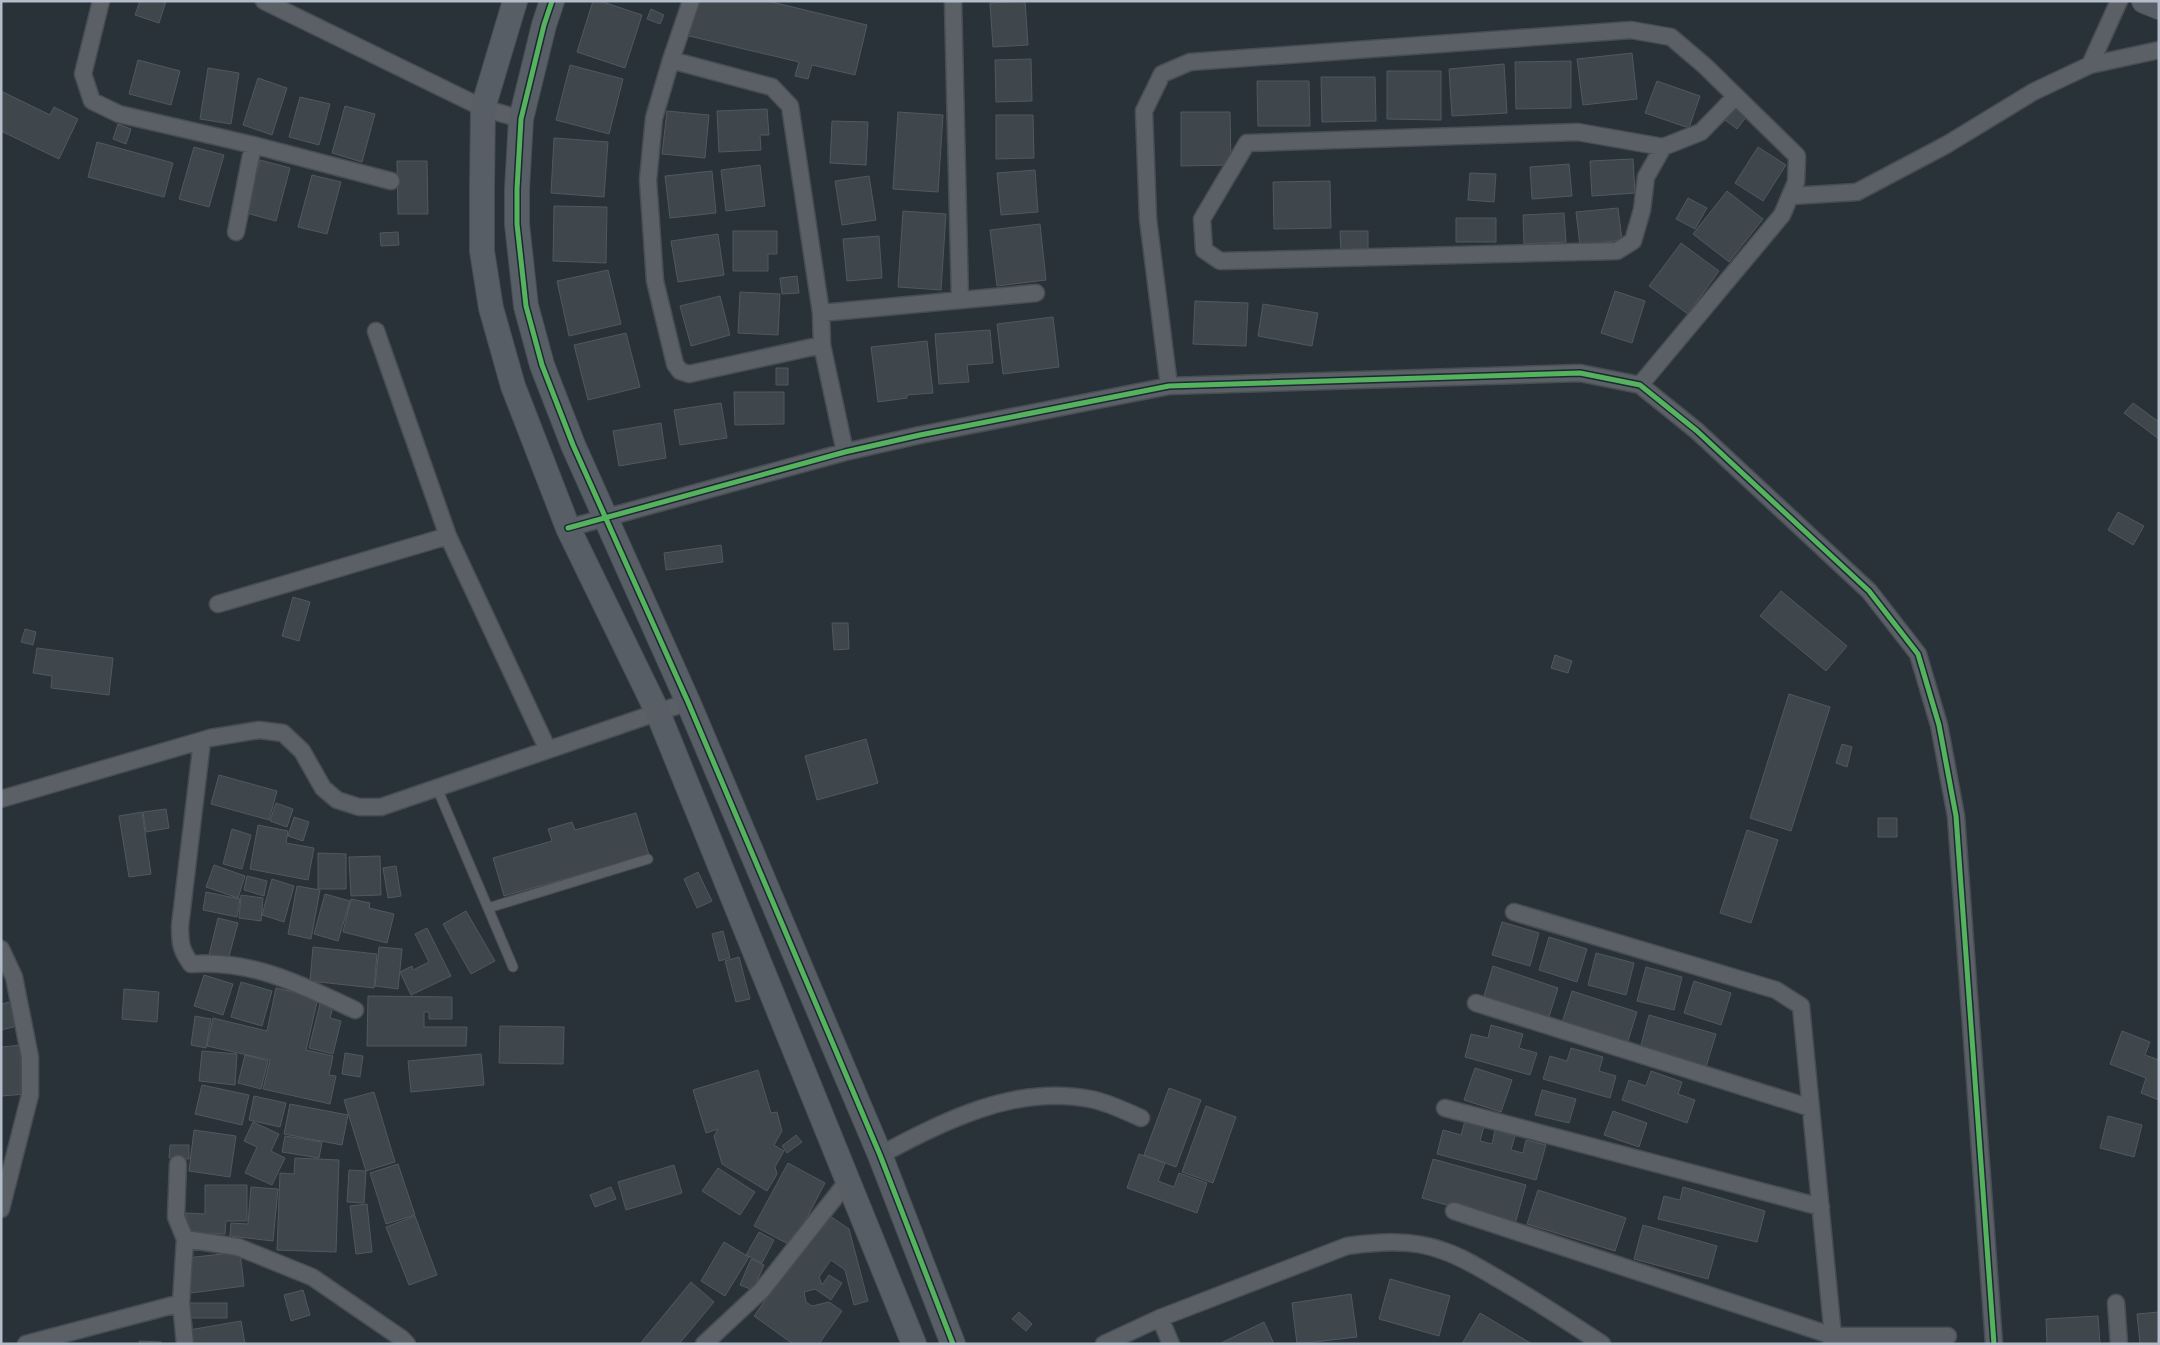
<svg xmlns="http://www.w3.org/2000/svg" width="2160" height="1345" viewBox="0 0 2160 1345" font-family="'Nunito Sans',sans-serif">
<rect width="100%" height="100%" fill="#293139"/>
<!-- building -->
<path fill="#3f464c" stroke="#515860" d="M140,1h26l-7,22 -24,-8z
M593,1h7l42,14 -17,53 -48,-16z
M697,1h71l99,24 -12,50 -43,-10 -4,14 -13,-3 4,-14 -110,-26z
M1025,1l3,44 -35,2 -3,-44z
M651,9l13,6 -4,9 -13,-5z
M1632,53l5,46 -54,6 -6,-46z
M1031,59l1,42 -36,1 -1,-42z
M138,60l42,11 -9,34 -42,-11z
M1571,61v47l-55,1 -1,-47z
M1504,64l3,49 -55,3 -3,-47z
M570,65l53,14 -14,55 -53,-14z
M208,68l31,5 -8,51 -31,-5z
M1387,71h54v49l-54,-1z
M1321,77h54l1,44 -54,1z
M258,78l29,10 -15,47 -29,-10z
M1257,81h52l1,45h-52z
M1657,81l43,15 -11,32 -44,-15z
M1,91l49,24 4,-8 24,12 -19,40 -58,-28z
M300,97l30,7 -11,41 -30,-8z
M345,106l30,8 -13,48 -30,-9z
M1735,107l12,9 -10,13 -12,-9z
M767,109l2,26h-9l1,15 -42,2 -2,-41z
M667,111l42,4 -4,43 -43,-4z
M898,112l45,3 -5,77 -45,-3z
M1181,112h49l1,53 -50,1z
M996,115h37l1,43 -38,1z
M832,121l36,1 -2,43 -36,-2z
M118,124l13,5 -5,15 -13,-5z
M554,138l54,4 -4,55 -53,-4z
M97,142l76,21 -9,34 -76,-20z
M194,147l30,8 -15,52 -30,-8z
M1758,147l28,18 -23,36 -28,-18z
M1633,159l2,34 -43,3 -2,-35z
M260,160l30,8 -14,53 -30,-8z
M397,161h30l1,53h-30z
M1569,164l3,32 -40,3 -2,-32z
M760,165l5,41 -39,5 -5,-41z
M1035,170l3,42 -37,3 -4,-42z
M712,171l4,42 -46,5 -5,-42z
M1470,173l26,1 -2,28 -26,-2z
M312,175l29,7 -14,52 -29,-7z
M869,176l7,44 -34,5 -7,-44z
M1330,181l1,47 -57,1 -1,-47z
M1727,191l36,28 -34,43 -36,-28z
M1688,198l19,10 -12,21 -19,-10z
M554,206l53,1 -1,56 -53,-2z
M1618,208l4,32 -42,5 -4,-33z
M903,211l43,3 -5,76 -43,-3z
M1564,213l2,29 -42,2 -1,-29z
M1456,218h40v24h-40z
M1040,224l6,56 -49,6 -7,-56z
M733,231h44v23h-9v17h-35z
M1340,231h28v22h-27z
M398,232l1,13 -18,1 -1,-13z
M718,234l6,41 -46,7 -7,-41z
M879,236l3,42 -35,3 -4,-42z
M1681,243l38,28 -31,43 -39,-28z
M608,270l13,54 -52,12 -12,-55z
M797,276l2,17 -17,1 -2,-16z
M1615,291l30,10 -13,42 -31,-10z
M740,292l40,2 -2,41 -40,-2z
M720,296l10,39 -39,11 -11,-40z
M1195,301l53,2 -2,43 -53,-2z
M1263,304l55,9 -6,33 -54,-10z
M1053,317l6,50 -56,7 -6,-50z
M990,330l3,33 -26,2 2,17 -30,2 -4,-50z
M626,333l14,54 -52,13 -14,-55z
M927,341l6,52 -26,2v3l-29,4 -7,-55z
M776,368h12v17h-12z
M734,392h50v32l-49,1z
M721,403l6,35 -47,7 -6,-35z
M2133,403l26,19v17l-35,-26z
M661,423l5,35 -47,8 -6,-35z
M2118,512l26,14 -11,19 -25,-15z
M721,545l2,17 -57,8 -2,-17z
M1781,591l66,55 -21,25 -66,-55z
M293,597l17,5 -11,39 -17,-5z
M832,623h16l1,26 -15,1z
M25,629l11,3 -3,13 -12,-3z
M37,648l76,10 -4,37 -58,-7 1,-12 -19,-3z
M1555,655l17,6 -4,12 -17,-5z
M1789,694l41,13 -39,124 -41,-13z
M866,739l12,44 -61,17 -12,-44z
M1842,744l10,3 -5,20 -11,-4z
M219,775l58,16 -8,29 -58,-16z
M276,803l17,6 -6,18 -17,-6z
M166,809l3,19 -23,4 -3,-20z
M142,812l9,62 -22,3 -10,-61z
M636,813l13,42 -145,41 -11,-38 59,-17 -4,-12 24,-7 3,8z
M294,817l15,5 -6,19 -15,-5z
M1878,818h19v19h-19z
M258,825l30,6 -2,12 28,5 -6,32 -58,-11z
M232,829l19,6 -9,34 -19,-5z
M1747,830l31,10 -27,83 -31,-10z
M318,853l28,1v35h-28z
M380,856l1,39 -30,1 -2,-39z
M214,865l31,11 -7,22 -32,-11z
M396,866l5,30 -13,2 -5,-30z
M698,872l14,29 -15,7 -13,-29z
M247,876l20,5 -3,15 -20,-6z
M272,879l22,7 -10,36 -22,-7z
M297,886l23,4 -9,49 -23,-5z
M206,892l34,7 -3,18 -34,-7z
M325,894l25,7 -12,40 -24,-7z
M241,895l22,3 -2,23 -22,-3z
M351,899l19,4 -1,5 25,6 -7,29 -44,-11z
M466,911l29,50 -24,13 -28,-50z
M218,918l20,5 -10,37 -19,-5z
M1502,922l37,11 -9,33 -38,-11z
M427,928l24,48 -40,19 -11,-23 12,-6 1,4 16,-8 -14,-28z
M723,931l7,27 -11,3 -7,-27z
M1549,937l38,12 -10,33 -38,-12z
M313,947l64,7 -3,34 -64,-7z
M379,947l23,2 -4,40 -23,-3z
M1596,953l38,10 -8,32 -38,-10z
M739,957l11,42 -14,3 -11,-41z
M1493,966l65,22 -10,32 -65,-21z
M1646,967l36,10 -8,33 -37,-9z
M204,975l29,9 -10,31 -29,-9z
M1694,981l37,12 -10,32 -37,-12z
M241,982l31,9 -10,35 -31,-9z
M276,988l42,10 -12,52 27,6 -4,19 7,1 -6,28 -67,-15 7,-29 -63,-14 6,-28 54,13z
M124,989l35,3 -2,30 -35,-3z
M1572,991l65,21 -10,32 -65,-21z
M368,996l84,1v22h-23v-7h-5v15h43l-1,19h-99z
M321,1000l13,3 -4,15 11,3 -8,33 -24,-6z
M10,1002l7,24 -16,4v-26z
M1649,1015l67,19 -10,33 -66,-18z
M195,1016l16,3 -5,29 -15,-3z
M1491,1025l32,9 -4,14 18,5 -7,22 -65,-18 6,-23 17,4z
M500,1026l64,1 -1,37 -64,-1z
M2122,1031l28,11 -5,13 14,5v40l-18,-7 5,-15 -36,-14z
M23,1045l4,49 -26,2v-49z
M1571,1048l32,9 -4,14 17,5 -6,22 -67,-19 7,-23 17,5z
M202,1051l35,3 -2,31 -36,-4z
M345,1053l18,3 -3,21 -18,-3z
M481,1054l3,31 -73,7 -3,-31z
M245,1055l23,6 -7,28 -23,-6z
M1475,1068l37,12 -11,32 -37,-12z
M758,1070l13,43 6,-1 5,19 -8,14 10,6 -9,16 2,7 -10,17 -45,-27 -8,-28 4,-7 -12,4 -13,-43z
M1651,1071l31,11 -4,12 17,6 -8,23 -65,-23 7,-20 17,6z
M202,1085l47,10 -7,30 -47,-11z
M1169,1088l32,12 -25,67 -32,-12z
M1542,1090l34,9 -7,24 -34,-8z
M374,1092l21,70 -29,9 -22,-71z
M254,1096l32,7 -6,24 -31,-7z
M290,1104l58,11 -6,30 -58,-11z
M1206,1106l30,11 -23,66 -31,-11z
M1613,1111l34,12 -8,24 -35,-12z
M2108,1116l34,9 -8,32 -34,-9z
M1465,1121l19,5 -4,15 12,3 3,-14 20,6 -4,14 12,3 3,-13 20,5 -10,35 -99,-26 6,-24 18,5z
M253,1122l26,12 -8,17 14,7 -13,27 -27,-12 12,-26 -13,-6z
M194,1130l42,6 -6,41 -41,-6z
M796,1135l6,7 -15,11 -5,-7z
M285,1136l37,6 -3,16 -37,-6z
M170,1145h19v14l-20,-1z
M1139,1154l26,9 -7,18 16,6 5,-14 28,10 -10,30 -70,-25z
M295,1158l44,2 -3,92 -59,-2 3,-77 14,1z
M1433,1159l93,26 -11,39 -93,-26z
M788,1163l37,20 -33,63 -38,-20z
M398,1164l17,51 -29,9 -16,-51z
M674,1165l8,28 -56,17 -8,-28z
M718,1168l37,24 -15,23 -38,-24z
M349,1170l17,1 -2,32 -17,-1z
M205,1185h42v36h-21l-1,13 -39,-1v-20l19,1z
M251,1187l27,2 -5,52 -43,-5 1,-13 17,1z
M611,1187l5,12 -21,8 -5,-12z
M1683,1187l82,24 -8,31 -99,-23 6,-23 16,4z
M1538,1190l88,28 -11,33 -88,-27z
M367,1204l5,48 -16,2 -6,-48z
M827,1214l22,15 19,72 -14,4 -9,-35 -14,-10 -12,17 3,8 7,-10 13,8 -11,17 -16,-11 -11,3 2,10 6,4 17,-4 13,9 -23,33h-26l-39,-28z
M415,1216l22,59 -28,10 -23,-58z
M1643,1225l74,21 -9,33 -74,-20z
M759,1232l15,8 -12,23 -16,-8z
M724,1242l25,15 -24,39 -24,-15z
M240,1252l4,34 -53,7 -5,-35z
M751,1259l13,6 -11,25 -13,-5z
M1390,1279l60,17 -11,40 -60,-17z
M691,1282l23,20 -35,42h-39z
M303,1290l7,25 -19,6 -7,-26z
M1351,1294l6,43 -60,7 -5,-41z
M187,1303h40v15h-40z
M1019,1312l13,12 -6,7 -14,-12z
M2159,1312v32h-19l-3,-30z
M1480,1313l52,31h-70z
M2098,1316l2,28h-53l-1,-25z
M241,1321l4,23h-53l-3,-14z
M1264,1322l10,22h-55z
M139,1341l22,1v2h-21z"/>
<g fill="none" stroke-linecap="round" stroke-linejoin="round">
<!-- lane casing -->
<g stroke="#484d53" stroke-width="11">
<path id="lane" d="M437,788l76,179
M488,908l160,-49"/>
</g>
<!-- street casing -->
<g stroke="#484d53" stroke-width="19">
<path id="street" d="M101,1l-18,73 9,27 27,13 134,31 -17,87
M264,1l219,107 38,11
M953,1l7,299
M671,60l20,-59
M2090,65l29,-64
M253,145l138,36
M1663,147l-17,30 -4,33 -9,31 -16,10 -397,10 -16,-11 -2,-31 45,-76 331,-11 85,15 38,-15 35,-36
M1791,196l66,-4 89,-47 87,-53 57,-27 69,-15
M821,313l215,-20
M376,331l72,205 100,214
M822,345l-133,29 -9,-3 -5,-7 -20,-83 -7,-101 6,-62 17,-58 101,27 18,19 31,207 1,32 23,107
M1169,386l-21,-167 -4,-108 18,-37 28,-12 441,-32 40,7 34,29 92,90 -1,26 -14,33 -142,170
M568,528l277,-76 75,-17 249,-49 411,-13 60,12 57,46 172,160 49,63 21,71 17,91 38,528
M218,604l230,-68
M202,741l-22,185c0,18 1,24 11,38 60,-5 111,21 164,46
M1,799l209,-61 49,-8 24,3 19,18 21,37 14,12 22,7h22l307,-105
M1514,912l262,78 25,16 32,330 -2,8
M1,949l13,28 16,80v38l-29,114
M1476,1003l335,105
M1445,1108l376,99
M880,1155c64,-34 136,-71 210,-56 17,3 35,12 51,19
M178,1164l-2,53 9,22 53,8 74,30 89,61 6,6
M1454,1211l379,125h115
M181,1303l4,41
M2116,1303l3,41
M1160,1318l11,26
M26,1344l155,-41 4,-64
M704,1344l58,-54 85,-108
M1104,1344l56,-26 187,-72c31,-4 64,-7 94,4 19,6 37,17 54,27 37,21 72,44 107,67"/>
</g>
<!-- secondary casing -->
<g stroke="#484d53" stroke-width="26">
<path id="secondary" d="M515,1l-32,107 -1,80v63l9,57 22,78 55,142 90,185 256,631
M552,1l-8,24 -23,94 -4,70v35l9,82 16,59 31,80 115,257 192,453 73,189
M2144,1l15,6"/>
</g>
<!-- lane -->
<use href="#lane" stroke="#5a6066" stroke-width="9"/>
<!-- street -->
<use href="#street" stroke="#5a6066" stroke-width="16"/>
<!-- secondary -->
<use href="#secondary" stroke="#585e65" stroke-width="24"/>
<!-- cycleway casing -->
<g stroke="#1c2834" stroke-width="8">
<path id="cycleway" d="M552,1l-8,24 -23,94 -4,70v35l9,82 16,59 31,80 115,257 192,453 73,189
M568,528l277,-76 75,-17 249,-49 411,-13 60,12 57,46 172,160 49,63 21,71 17,91 38,528"/>
</g>
<!-- cycleway -->
<use href="#cycleway" stroke="#56b35d" stroke-width="5"/>
</g>
<!-- border -->
<rect width="2160" height="1345" fill="none" stroke="#b3beca" stroke-width="5"/>
</svg>
